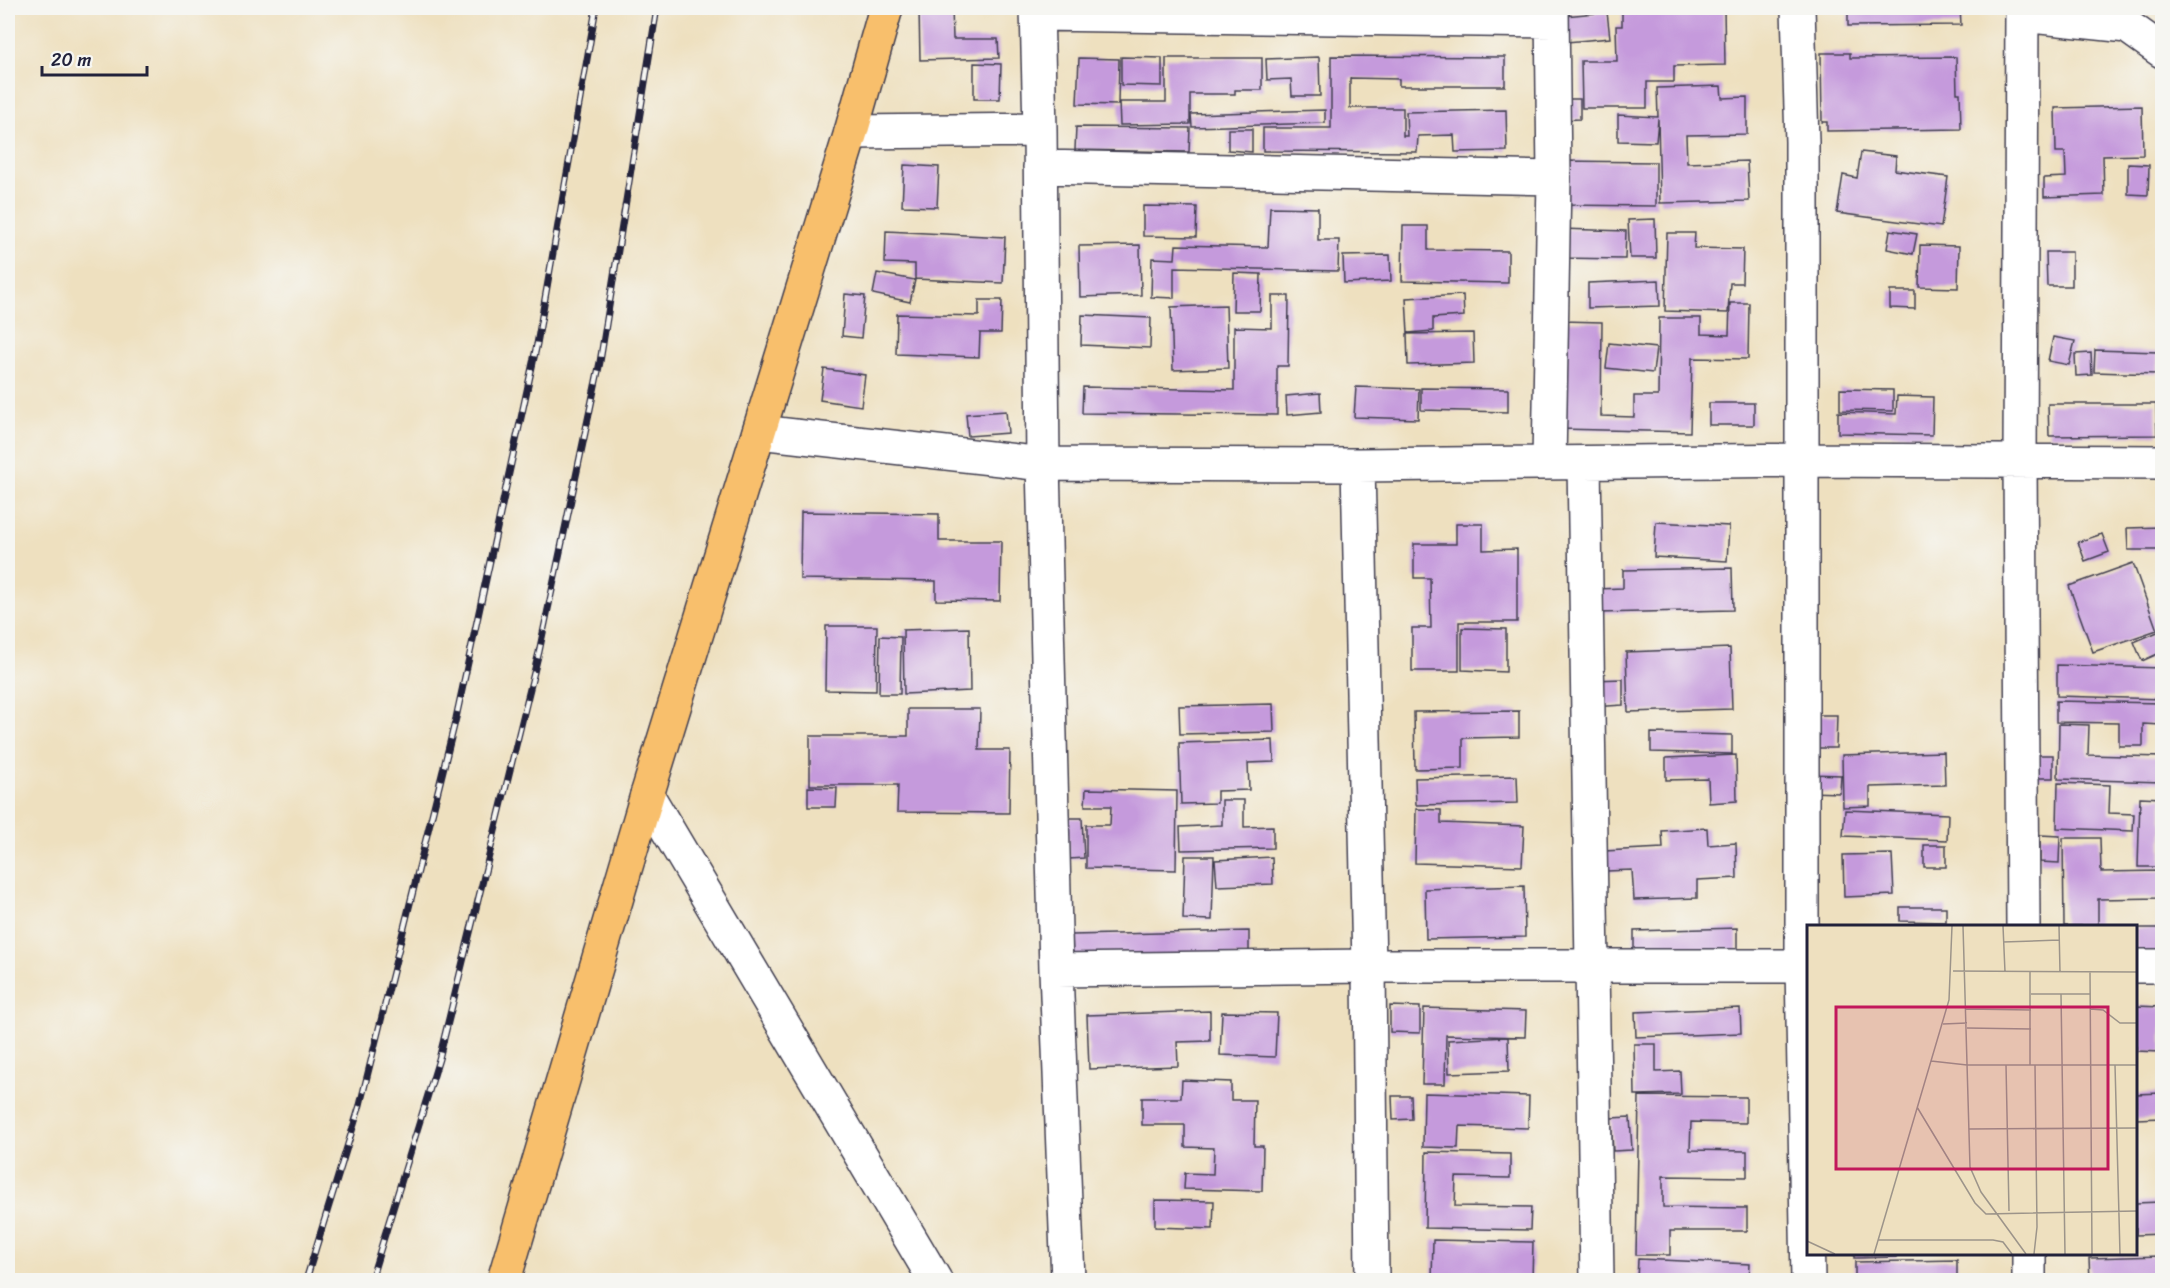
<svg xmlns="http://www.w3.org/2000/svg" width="2170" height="1288" viewBox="0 0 2170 1288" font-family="Sriracha,sans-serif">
<rect width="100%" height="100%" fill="#f6f6f2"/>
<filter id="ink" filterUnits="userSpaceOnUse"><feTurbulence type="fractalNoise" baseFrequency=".0167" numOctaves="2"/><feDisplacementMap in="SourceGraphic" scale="12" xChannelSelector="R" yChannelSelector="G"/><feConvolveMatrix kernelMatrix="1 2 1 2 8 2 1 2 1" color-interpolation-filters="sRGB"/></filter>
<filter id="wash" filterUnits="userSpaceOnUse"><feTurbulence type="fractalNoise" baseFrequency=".008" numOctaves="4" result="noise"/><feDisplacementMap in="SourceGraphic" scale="24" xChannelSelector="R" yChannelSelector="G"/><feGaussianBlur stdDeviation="1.35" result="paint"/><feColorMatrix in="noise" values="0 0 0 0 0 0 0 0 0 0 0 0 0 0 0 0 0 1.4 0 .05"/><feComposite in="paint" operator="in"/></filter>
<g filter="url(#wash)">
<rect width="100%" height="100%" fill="#eee0bf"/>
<g id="blocks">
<!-- building -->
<path fill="#c59adc" d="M919,8h33l1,31h45l1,19 -79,2z
M1555,8h43v2l-43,1z
M1622,8h102l1,57 -51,1v16h-27v26h-65l-1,-47h36l-1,-35h6z
M1848,8h112l1,17 -113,1z
M1607,12l3,26 -54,5 -2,-26z
M1821,53h29v5l106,-1 1,36h3l1,36 -134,2v-9h-5z
M1331,56l174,1v29h-106v-7l-49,-1v30h53v28h4l-1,-24 100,-2 1,41 -52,1 -1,-17 -36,1 -1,16 -154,-1v-23h68z
M1121,57l41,1v28l-41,-1z
M1319,57l1,39h-28l-1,-17 -24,1 -1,-21z
M1079,58l40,1 -1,46 -41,-1z
M1166,58h96v32h-27v4h-45v30l-70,1 -1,-23h47z
M974,63l27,1 -1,35h-26z
M1721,86l1,12 25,-1v37l-61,1 1,28 60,-2 2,40 -89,2 -2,-84 -2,23 -38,-1v-26l40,2 -1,-29z
M1559,99h21v20l-21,1z
M2142,106l1,49 -40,1 1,39 -60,2v-19l22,-1 -1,-25h-9l-1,-44z
M1325,110v13l-133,4 -1,-13z
M1076,127l114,1 -1,24 -114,-2z
M1228,129h24v23l-24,-2z
M1861,152l35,4 -1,14 53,7 -7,50 -104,-14 6,-38 14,3z
M1558,161l98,1v44l-98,-1z
M2128,164l21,1 -1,30 -20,-1z
M904,165l35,2 -2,40 -35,-1z
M1143,206l54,1 -1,30 -53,-1z
M1270,207l48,1v32h21l-1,31 -164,-4v31l-23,-1 1,-39 23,1 1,-14 92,2z
M1655,219l1,39h-26l-2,-38z
M1403,226h25v24l80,1v32l-106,-2z
M1560,229l66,2 -1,28 -66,-1z
M1890,230l27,4 -4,20 -26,-5z
M886,231l119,6 -2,46 -88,-4v-15l-30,-1z
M1667,233h28l-1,15 49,1 -1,34h-12l-2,30 -63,-2z
M1140,245l1,50 -61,2 -1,-51z
M1920,245l39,1 -1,42 -39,-1z
M2046,252h26v34h-25z
M1390,255l1,26 -47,2 -1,-27z
M877,273l38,7 -5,22 -37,-8z
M1234,273l27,1 -1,37h-27z
M1659,280l1,26 -72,2v-25z
M1890,291h25v18l-25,-1z
M845,294l20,2 -4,42 -19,-2z
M1463,295l1,21 -31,2v13l-25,2 -2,-35z
M1272,296h17l-1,70h-11v49l-195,-2 1,-26 151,3v-63l38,1z
M979,300h23l-1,33h-21l-1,24 -83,-3 1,-40 82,2z
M1730,303h19l-1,56 -56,-1 -2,74 -130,-3 2,-108 40,1 -1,94 33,1v-21h24l1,-78h42v16l28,1z
M1226,305l2,63 -55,2 -2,-63z
M1082,315l69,3 -1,30 -69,-3z
M1473,333l1,30 -66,2 -1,-31z
M2053,337l22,4 -6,24 -21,-4z
M1609,343l47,5 -3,25 -47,-5z
M2095,350l63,2 -1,22 -63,-2z
M2091,353l1,22 -16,1 -1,-22z
M824,369l41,6 -4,31 -41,-6z
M1356,387l63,2 -1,30 -64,-2z
M1421,388l87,1v23l-87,-2z
M1840,389l53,1v21l-53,-1z
M1320,393l1,19 -34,3 -1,-19z
M1897,396l36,1 -1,38 -94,-2v-21l58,2z
M1709,403h45v22h-45z
M2048,404h108l1,31 -108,1z
M1006,411l2,22 -40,3 -2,-22z
M801,512l138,2v27h62l-1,60 -64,-1v-19l-136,-2z
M1656,522l73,4 -2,35 -73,-4z
M1456,524h27v26l34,-1v73h-58v49h-47v-43h19l-1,-50h-16v-34h42z
M2162,527v23h-34l-1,-22z
M2102,534l7,18 -24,9 -7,-19z
M2133,563l24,67 -64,22 -24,-66z
M1732,568l1,42 -136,3v-24l26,-1v-18z
M826,626h51l-1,65 -51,-1z
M969,628l1,63 -66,3 -1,-64z
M1462,628l44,1v43l-44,-2z
M2160,631l2,4v17l-20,9 -8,-19z
M880,636l21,1 -1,57h-21z
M1730,648l2,61 -104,3 -2,-60z
M2057,665l105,3v31l-105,-3z
M1623,679v26l-31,2v-27z
M2056,701l106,2v22l-19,-1v22h-24v-23l-63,-1z
M1273,704l1,28 -94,2 -1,-28z
M908,709h72l-1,41h31l-1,63 -112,-1 1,-27h-88v-49h98z
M1519,711v26l-56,1v30l-48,1 -1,-57z
M1813,715h24l-1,33h-24z
M2059,724l30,1 -1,30 74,2v25l-104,-3z
M1651,733l81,2v19l-81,-2z
M1273,740l1,22 -26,1 1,27 -32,1v12l-36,1 -2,-61z
M1944,752l1,33 -75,2v19l-27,1 -1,-52z
M1736,755l1,46 -28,2 -1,-24 -42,1v-22z
M2032,755h21v23h-21z
M1809,774l32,1 -1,18 -31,-1z
M1517,776l1,27 -102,2 -1,-27z
M2058,783l52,2 -1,28 25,1 -1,17 -76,-3z
M808,787l29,1 -1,19h-28z
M1086,789l91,2 -1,79 -90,-2v-43h24l1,-19h-26z
M2140,797l22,1v69h-24z
M1222,800h22v27l29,-1v22l-92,2 -1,-23 42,-2z
M1416,809l25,1v13l83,3 -2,40 -107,-3z
M1845,810l103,4 -1,26 -104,-4z
M1067,818h15l2,40 -15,1z
M1707,828l1,17 28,-2 1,35 -40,2v18l-63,2 -2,-30 -26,1 -2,-20 59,-3 -1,-17z
M2040,835l20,1 -1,27 -19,-1z
M2063,838h37l1,34 61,-1v27l-64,1v27h-34z
M1924,845h22v22h-22z
M1892,854l2,41 -50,2 -1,-42z
M1185,856h29l-2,64 -29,-1z
M1272,857l1,27 -56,2 -2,-26z
M1524,886l1,51 -99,2 -1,-50z
M1900,907h46v15l-46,-1z
M1737,928v24l-103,3v-24z
M2136,928h26v25h-26z
M1249,931v25l-176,4 -1,-25z
M1390,1006l30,1v26l-30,-1z
M2136,1006l26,1v45l-26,-1z
M1424,1008l102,3 -1,26 -79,-2 -1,49h-23z
M1740,1008l1,25 -105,4 -1,-25z
M1210,1011v30l-33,1 1,24 -89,3 -2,-54z
M1222,1012l55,1 -2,44 -55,-2z
M1508,1037l1,34 -60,2 -1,-33z
M1634,1044h22v28l24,-1 1,23 -46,1z
M1182,1080l49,2v18h24l-1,46h9l-1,45 -78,-2 1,-16 28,1 1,-26 -29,-1v-22h-43v-27h39z
M1424,1093l105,3 -1,32 -69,-2 -1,22 -35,-1z
M2162,1093v25l-26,1v-25z
M1392,1096h19l1,23 -19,1z
M1639,1096l107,1v26l-55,-1 -1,28 57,1v26l-84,-1v31l84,1v23h-77v24h-34z
M1630,1117l2,33 -19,1 -2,-33z
M1426,1152l84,2v24l-54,-1 -1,29 76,1 -1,23 -105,-2z
M1155,1200l59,1 -1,28 -58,-2z
M2160,1202l2,32 -26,1v-32z
M1433,1240l100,2 -1,38 -100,-1z
M1854,1254h42v3l-42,1z
M2162,1256v24h-72l-1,-22z
M1638,1259l112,5 -1,16h-112z
M1957,1260v20h-102v-18z
M1188,1277l65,2v1h-65z"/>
</g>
</g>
<g filter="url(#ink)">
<use href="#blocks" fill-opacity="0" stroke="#413e4f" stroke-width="1.5"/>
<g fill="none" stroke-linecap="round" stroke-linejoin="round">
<!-- minor casing -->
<g stroke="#413e4f" stroke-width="36">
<path id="minor" d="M1037,8l3,122 3,334 13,506 12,310
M1798,8l4,134v824l6,314
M2022,8l-2,452 3,466
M1037,14l515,7
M2022,15l105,11 35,25
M851,132l189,-2
M1040,167l514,11
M759,432l284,32 315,1 443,-5 361,2
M1549,463l5,-285 -2,-170
M1584,463l13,817
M1358,465l11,501 3,314
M647,795l288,485
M2136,966h26
M1056,970l313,-4h439
M2029,1254v26"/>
</g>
<!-- major casing -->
<g stroke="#413e4f" stroke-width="36">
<path id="major" d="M504,1280l143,-485 204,-663 35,-124"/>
</g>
<!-- minor -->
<use href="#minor" stroke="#fff" stroke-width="33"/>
<!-- major -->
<use href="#major" stroke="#f8bf6c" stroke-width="33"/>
<!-- rail casing -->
<g stroke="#22223b" stroke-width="7">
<path id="rail" d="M306,1280l54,-175 96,-387 81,-374 59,-336
M371,1280l68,-221 100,-407 61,-290 57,-354"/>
</g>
<!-- rail -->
<use href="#rail" stroke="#f6f6f2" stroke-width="4.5" stroke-dasharray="14" stroke-linecap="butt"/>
</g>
</g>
<!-- overview -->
<g transform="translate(1807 925)">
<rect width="330" height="330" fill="#eee0bf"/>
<path fill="none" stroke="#9c948a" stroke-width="1.5" d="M156,1l7,241 11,25 45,62M196,1l2,46M252,1l1,46M196,17l56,-2M146,46l184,1M223,47v93M283,47l2,282M224,69h59M254,69l4,260M159,84l65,1M283,84l13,1 17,13h17M136,99l24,-1M160,103l64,1M124,136l36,4h170M199,140l3,146M308,140l5,189M110,182l58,96 11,11 151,-3M162,204l168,-1M71,315h115l10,2 9,12M0,316l28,13M67,329l75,-254 3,-74M227,329l3,-27 -2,-162"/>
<path fill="#c2185b" fill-opacity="0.15" stroke="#c2185b" stroke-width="3" d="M29,82h272v162h-272z"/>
<rect width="330" height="330" fill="none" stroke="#22223b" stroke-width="3"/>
</g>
<!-- margin -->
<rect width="2170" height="1288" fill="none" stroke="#f6f6f2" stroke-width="30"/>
<!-- scale -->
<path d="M42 66v9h105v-9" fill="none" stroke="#22223b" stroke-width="3"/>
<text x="51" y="66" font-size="18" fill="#22223b" stroke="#f6f6f2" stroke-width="4.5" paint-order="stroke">20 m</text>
</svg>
